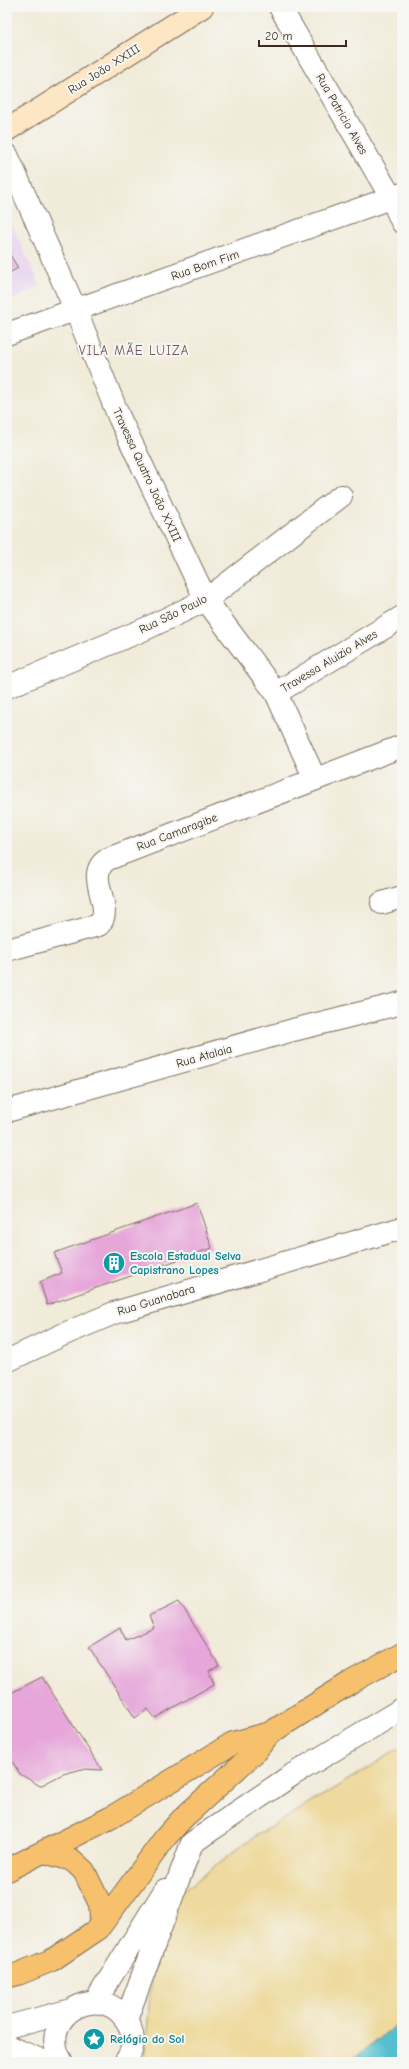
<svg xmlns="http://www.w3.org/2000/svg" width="409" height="2069" viewBox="0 0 409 2069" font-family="'Comic Neue',sans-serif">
<rect width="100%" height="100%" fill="#f6f6f2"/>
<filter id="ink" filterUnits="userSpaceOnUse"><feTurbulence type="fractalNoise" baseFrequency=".025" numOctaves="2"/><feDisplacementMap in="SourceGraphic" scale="8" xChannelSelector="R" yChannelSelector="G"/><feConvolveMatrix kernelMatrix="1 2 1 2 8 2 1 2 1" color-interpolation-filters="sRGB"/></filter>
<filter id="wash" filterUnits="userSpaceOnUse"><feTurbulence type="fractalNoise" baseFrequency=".012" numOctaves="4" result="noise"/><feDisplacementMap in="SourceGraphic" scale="16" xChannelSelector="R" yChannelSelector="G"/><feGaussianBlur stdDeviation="0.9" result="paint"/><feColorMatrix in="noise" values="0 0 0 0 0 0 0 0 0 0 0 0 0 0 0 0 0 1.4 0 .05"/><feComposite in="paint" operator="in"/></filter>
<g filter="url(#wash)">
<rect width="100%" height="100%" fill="#f1ebd9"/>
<!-- built -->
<path fill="#e6d2f0" d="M7,215l33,70 -33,18z"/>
<!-- sand -->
<path fill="#eeda9e" stroke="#94825e" d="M402,1747v273l-49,39 -1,3h-207l6,-85 26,-81 66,-52z"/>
<!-- water -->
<path fill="#54bfcf" stroke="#487476" d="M402,2020v42h-50l1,-3z"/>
<g id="blocks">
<!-- building -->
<path fill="#e6a6d9" d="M7,250l11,18 -11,6z
M197,1203l15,45 -165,57 -7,-23 22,-9 -8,-20z
M179,1601l40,64 -10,6 5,13 -59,34 -7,-9 -13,9 -46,-71 31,-19 6,12 28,-12 -5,-12z
M42,1677l60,93 -20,-1 -19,5 -23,12 -20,-12 -13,-21v-58z"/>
</g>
</g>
<g filter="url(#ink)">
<use href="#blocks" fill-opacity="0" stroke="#7b6e5f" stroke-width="1"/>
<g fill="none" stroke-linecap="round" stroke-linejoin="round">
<!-- pedestrian casing -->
<g stroke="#7b6e5f" stroke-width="24">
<path id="pedestrian" d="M95,2002l70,-112
M126,2020l66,-177 100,-68 110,-66
M7,2027l64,-17
M7,2046l38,16
M62,2062c-29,-47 44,-87 68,-35 5,12 3,25 -5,35"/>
</g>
<!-- minor casing -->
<g stroke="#7b6e5f" stroke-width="24">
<path id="minor" d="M280,7l112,192 10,23
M7,155l69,156 43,106 87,183 70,93 39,86
M7,334l395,-140
M7,687l138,-58 61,-29 135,-104
M276,693l126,-76
M382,903l20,-6
M7,950l92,-25c17,-19 -17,-50 9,-66l294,-113
M7,1111l286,-81 109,-27"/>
</g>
<!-- tertiary casing -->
<g stroke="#7b6e5f" stroke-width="24">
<path id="tertiary" d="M7,1361l55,-26 52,-22 288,-85"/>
</g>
<!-- secondary casing -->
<g stroke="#7b6e5f" stroke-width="24">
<path id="secondary" d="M7,130l195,-123"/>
</g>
<!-- primary casing -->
<g stroke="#7b6e5f" stroke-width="24">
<path id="primary" d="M44,1852l28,8 12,11 16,33 1,14 -3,11
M7,1870l105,-53 121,-74 37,-10
M7,1977l11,-3 34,-14 46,-31 67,-91 17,-19 72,-66 16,-20 81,-51 51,-28"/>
</g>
<!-- pedestrian -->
<use href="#pedestrian" stroke="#fff" stroke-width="22"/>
<!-- minor -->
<use href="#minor" stroke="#fff" stroke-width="22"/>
<!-- tertiary -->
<use href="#tertiary" stroke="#fff" stroke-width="22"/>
<!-- secondary -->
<use href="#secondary" stroke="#fce6c4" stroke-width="22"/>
<!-- primary -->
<use href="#primary" stroke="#f7c06c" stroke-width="22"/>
</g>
</g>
<!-- icons -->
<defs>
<g id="building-disc" transform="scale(1.15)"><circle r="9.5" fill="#0f9aa8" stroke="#f6f6f2"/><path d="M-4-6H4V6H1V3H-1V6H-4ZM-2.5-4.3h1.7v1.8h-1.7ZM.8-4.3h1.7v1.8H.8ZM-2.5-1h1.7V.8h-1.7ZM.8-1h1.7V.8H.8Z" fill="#fff"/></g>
<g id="sight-disc" transform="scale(1.15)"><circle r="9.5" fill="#0f9aa8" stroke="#f6f6f2"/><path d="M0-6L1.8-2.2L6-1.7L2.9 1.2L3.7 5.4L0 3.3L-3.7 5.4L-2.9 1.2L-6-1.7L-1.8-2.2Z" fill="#fff"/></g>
</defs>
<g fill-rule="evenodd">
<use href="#building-disc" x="114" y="1263"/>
<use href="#sight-disc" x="94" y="2039"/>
</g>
<g text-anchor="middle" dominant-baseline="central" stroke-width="4" stroke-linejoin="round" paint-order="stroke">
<!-- street labels -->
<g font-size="12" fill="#3b2a1e" stroke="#f6f6f2">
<text transform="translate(104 69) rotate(-32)">Rua João XXIII</text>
<text transform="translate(342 114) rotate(60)">Rua Patricio Alves</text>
<text transform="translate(205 265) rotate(-19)">Rua Bom Fim</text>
<text transform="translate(147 475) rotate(65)">Travessa Quatro João XXIII</text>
<text transform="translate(173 614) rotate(-26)">Rua São Paulo</text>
<text transform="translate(329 661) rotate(-31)">Travessa Aluizio Alves</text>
<text transform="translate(177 832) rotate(-21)">Rua Camaragibe</text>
<text transform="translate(204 1056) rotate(-16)">Rua Atalaia</text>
<text transform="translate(156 1300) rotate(-17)">Rua Guanabara</text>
</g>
<!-- culture labels -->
<g font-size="12" font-weight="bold" fill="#0d838f" stroke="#f6f6f2" text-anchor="start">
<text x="130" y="1256">Escola Estadual Selva<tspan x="130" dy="14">Capistrano Lopes</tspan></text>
<text x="110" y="2039">Relógio do Sol</text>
</g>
<!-- neighbourhood labels -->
<g font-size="13" letter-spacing="1" fill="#77555f" stroke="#f6f6f2">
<text x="134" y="350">VILA MÃE LUIZA</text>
</g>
</g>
<!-- margin -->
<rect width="409" height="2069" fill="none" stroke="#f6f6f2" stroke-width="24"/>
<!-- scale -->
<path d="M259 40v6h87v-6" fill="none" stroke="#3b2a1e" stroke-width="2"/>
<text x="265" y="40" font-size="12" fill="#3b2a1e" stroke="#f6f6f2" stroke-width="3" paint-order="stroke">20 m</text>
</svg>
